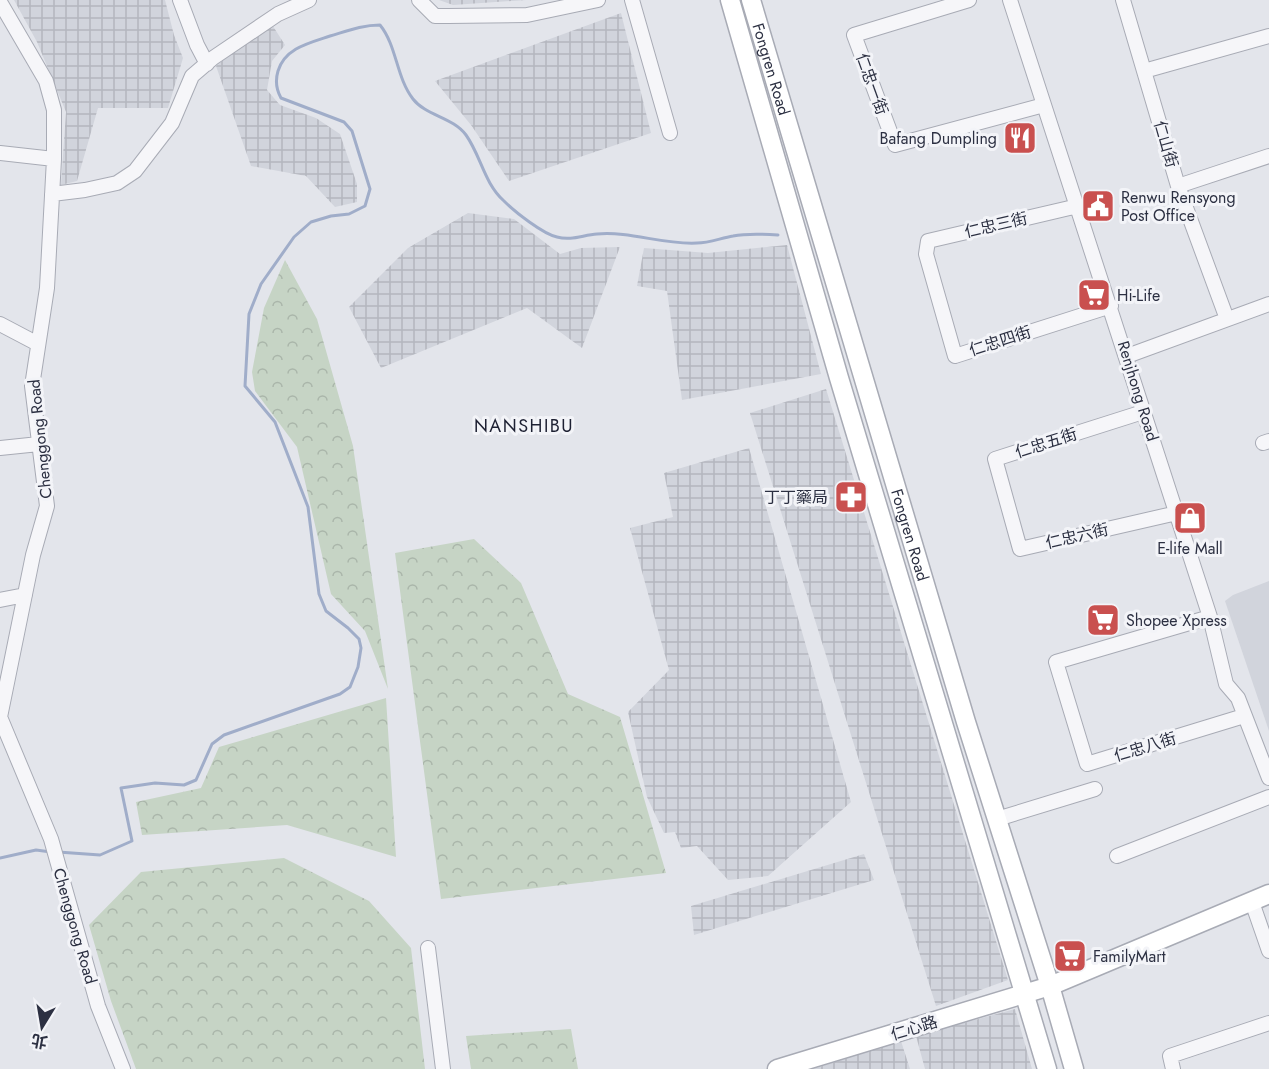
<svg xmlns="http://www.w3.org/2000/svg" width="1269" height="1069" viewBox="0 0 1269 1069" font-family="Jost,'Noto Sans TC',sans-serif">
<defs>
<pattern id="industrial-grid" width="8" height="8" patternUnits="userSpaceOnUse" patternTransform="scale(1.5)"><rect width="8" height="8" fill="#d1d4dc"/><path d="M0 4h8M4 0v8" fill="none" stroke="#b4b6be"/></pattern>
<pattern id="forest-crowns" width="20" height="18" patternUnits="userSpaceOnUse" patternTransform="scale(1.5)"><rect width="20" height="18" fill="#c6d4c5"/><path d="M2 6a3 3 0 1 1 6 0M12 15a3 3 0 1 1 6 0" fill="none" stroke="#aab6aa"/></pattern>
</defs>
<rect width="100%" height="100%" fill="#e3e5eb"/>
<!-- built -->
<path fill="#d1d4dc" d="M1269,581v150l-44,-130 8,-6z"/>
<!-- industrial -->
<path fill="url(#industrial-grid)" d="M14,0h151l9,35 9,23 -15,50h-70l-21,73 -16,4 5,-73 -29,-70z
M439,0h87l-73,5z
M621,13l30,120 -142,48 -38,-56 -36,-44z
M271,23l14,22 -13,16 -5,29 13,15 36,13 24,16 17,50v18l-22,5 -29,-31 -55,-10 -35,-100z
M468,213l46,6 46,35 21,-6 39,-1 -38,101 -55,-40 -146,60 -32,-61 59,-59z
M787,245l34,129 -139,26 -15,-109 -30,-5 7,-38 64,5z
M826,389l182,591 -72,26 -186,-593z
M749,448l102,354 -83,74 -40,4 -31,-34 -16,2 -6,-16 -11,1 -17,-36 -19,-85 41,-42 -39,-142 43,-11 -9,-44z
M864,854l10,26 -180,55 -3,-29z
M1015,1009l17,60h-107l-9,-33z
M901,1041l9,28h-97z"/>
<!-- forest -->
<path fill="url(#forest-crowns)" d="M285,260l32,59 36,127 35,243 -23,-58 -34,-37 -34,-147 -42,-56 -3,-19 12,-64z
M474,539l47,44 47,111 52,23 46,156 -225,26 -46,-346z
M386,698l10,159 -109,-32 -145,10 -6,-33 65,-14 18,-41z
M284,858l85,43 42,47 14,121h-289l-25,-68 -22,-76 52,-53z
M571,1029l7,40h-107l-5,-33z"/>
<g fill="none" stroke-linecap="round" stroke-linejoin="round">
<!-- stream -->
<path stroke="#a0adc9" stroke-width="3" d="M58,852l42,3 32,-14 -11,-53 34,-5 29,2 12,-5 16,-36 12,-9 116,-41 10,-7 8,-20 3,-19 -2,-9 -11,-11 -22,-17 -7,-17 -11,-87 -33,-85 -30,-36 4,-72 12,-30 33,-47 17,-15 20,-6 18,-2 16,-8 5,-17 -18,-58 -8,-9 -63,-24c-5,-9 -6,-17 -3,-27 7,-23 31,-28 52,-35 17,-5 32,-11 50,-11 17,21 16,52 33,74 13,17 40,18 53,36 15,21 18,48 38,66 11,11 39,33 53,36 14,4 26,-2 40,-3 34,-3 66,11 100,9 12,0 24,-5 36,-7 15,-3 30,-2 45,-1
M0,858l36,-8 15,2"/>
<!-- street casing -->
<g stroke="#a8abb5" stroke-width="16">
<path id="street" d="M180,0l17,45 10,19
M419,0l16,16h13l79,-1 71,-15
M632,0l38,133
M969,0l-115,35 41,110 149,-40
M1010,0l200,617 16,67 12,14 31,80
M1123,0l55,186 49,133
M0,2l46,79 8,29v49l-7,129 -15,98 15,120 -14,49 -33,162 51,122 47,167 25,63
M1144,71l125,-35
M0,153l54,6
M1178,186l91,-30
M52,194l33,-4 32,-7 18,-12 37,-48 20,-47 21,-18 65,-44 31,-14
M1078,206l-150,35 -2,13 29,102 156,-50
M0,324l38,20
M1127,356l142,-52
M1143,412l-148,47 25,90 157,-36
M1263,443l6,-2
M0,448l39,-4
M0,600l25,-5
M1210,617l-154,45 31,102 157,-48
M997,819l98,-30
M1117,856l152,-59
M1252,902l17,49
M428,948l15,121
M1173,1069l-3,-13 99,-33"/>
</g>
<!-- secondary casing -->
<g stroke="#a8abb5" stroke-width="21">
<g id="secondary">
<path d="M730,0l109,378 208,691"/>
<path id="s1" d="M751,0l215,722 84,264 24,83"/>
<path d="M777,1069l273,-83 219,-92"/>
</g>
</g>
<!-- street -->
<use href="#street" stroke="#f6f6f9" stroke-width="14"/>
<!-- secondary -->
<use href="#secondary" stroke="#fff" stroke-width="18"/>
</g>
<!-- icons -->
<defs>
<g id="restaurant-square" transform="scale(1.725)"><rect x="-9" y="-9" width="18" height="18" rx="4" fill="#c9504f" stroke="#f3f4f8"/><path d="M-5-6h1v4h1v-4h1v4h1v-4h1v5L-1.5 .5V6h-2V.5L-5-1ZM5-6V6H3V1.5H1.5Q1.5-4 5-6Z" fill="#fff"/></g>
<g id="civic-square" transform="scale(1.725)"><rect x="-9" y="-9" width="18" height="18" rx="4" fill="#c9504f" stroke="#f3f4f8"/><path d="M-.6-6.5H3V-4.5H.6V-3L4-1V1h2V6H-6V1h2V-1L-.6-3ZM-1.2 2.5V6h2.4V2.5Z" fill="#fff"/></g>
<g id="supermarket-square" transform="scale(1.725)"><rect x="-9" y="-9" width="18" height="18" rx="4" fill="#c9504f" stroke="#f3f4f8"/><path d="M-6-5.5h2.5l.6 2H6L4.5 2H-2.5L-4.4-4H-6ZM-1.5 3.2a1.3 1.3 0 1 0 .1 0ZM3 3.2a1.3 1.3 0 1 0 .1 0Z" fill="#fff"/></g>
<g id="pharmacy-square" transform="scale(1.725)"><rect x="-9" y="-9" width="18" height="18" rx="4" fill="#c9504f" stroke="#f3f4f8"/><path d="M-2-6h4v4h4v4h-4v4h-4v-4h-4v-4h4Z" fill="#fff"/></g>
<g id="shop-square" transform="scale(1.725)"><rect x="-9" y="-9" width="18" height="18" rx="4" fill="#c9504f" stroke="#f3f4f8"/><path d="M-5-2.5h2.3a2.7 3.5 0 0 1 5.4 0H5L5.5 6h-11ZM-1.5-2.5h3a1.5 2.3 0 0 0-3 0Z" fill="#fff"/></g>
</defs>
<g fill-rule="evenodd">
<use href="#restaurant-square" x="1020" y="138"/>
<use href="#civic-square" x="1098" y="206"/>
<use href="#supermarket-square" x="1094" y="295"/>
<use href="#pharmacy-square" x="851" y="497"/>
<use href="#shop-square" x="1190" y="518"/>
<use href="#supermarket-square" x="1103" y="620"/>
<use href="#supermarket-square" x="1070" y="956"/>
</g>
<g text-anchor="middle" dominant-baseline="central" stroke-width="6" stroke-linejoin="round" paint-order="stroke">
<!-- street labels -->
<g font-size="16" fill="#2c3042" stroke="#f3f4f8">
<text stroke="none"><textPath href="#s1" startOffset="72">Fongren Road</textPath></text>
<text transform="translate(872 84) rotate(70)">仁忠一街</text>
<text transform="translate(1166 144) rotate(74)">仁山街</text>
<text transform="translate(996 225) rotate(-13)">仁忠三街</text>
<text transform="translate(1000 341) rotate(-18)">仁忠四街</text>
<text transform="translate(1138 391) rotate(73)">Renjhong Road</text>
<text transform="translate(40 439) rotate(-96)">Chenggong Road</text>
<text transform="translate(1046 443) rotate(-18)">仁忠五街</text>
<text stroke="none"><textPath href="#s1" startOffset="558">Fongren Road</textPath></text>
<text transform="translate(1077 536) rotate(-13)">仁忠六街</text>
<text transform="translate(1145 747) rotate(-17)">仁忠八街</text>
<text transform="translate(75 926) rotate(74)">Chenggong Road</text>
<text transform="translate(914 1028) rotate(-17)">仁心路</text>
</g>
<!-- poi labels -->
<g font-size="16" fill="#2c3042" stroke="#f3f4f8" text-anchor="start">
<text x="997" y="138" text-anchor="end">Bafang Dumpling</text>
<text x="1121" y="197">Renwu Rensyong<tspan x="1121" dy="18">Post Office</tspan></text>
<text x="1117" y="295">Hi-Life</text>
<text x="828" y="497" text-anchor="end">丁丁藥局</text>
<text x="1190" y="548" text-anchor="middle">E-life Mall</text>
<text x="1126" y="620">Shopee Xpress</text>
<text x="1093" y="956">FamilyMart</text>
</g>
<!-- neighbourhood labels -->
<g font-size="18" letter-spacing="1.5" fill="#1e2133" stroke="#f3f4f8">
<text x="524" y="426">NANSHIBU</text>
</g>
</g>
<!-- north arrow -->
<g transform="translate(42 1027) rotate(191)" stroke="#f3f4f8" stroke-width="4.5" paint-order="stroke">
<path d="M0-4.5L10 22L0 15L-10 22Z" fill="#2c3042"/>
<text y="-9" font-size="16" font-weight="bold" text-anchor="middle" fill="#2c3042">北</text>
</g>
</svg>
